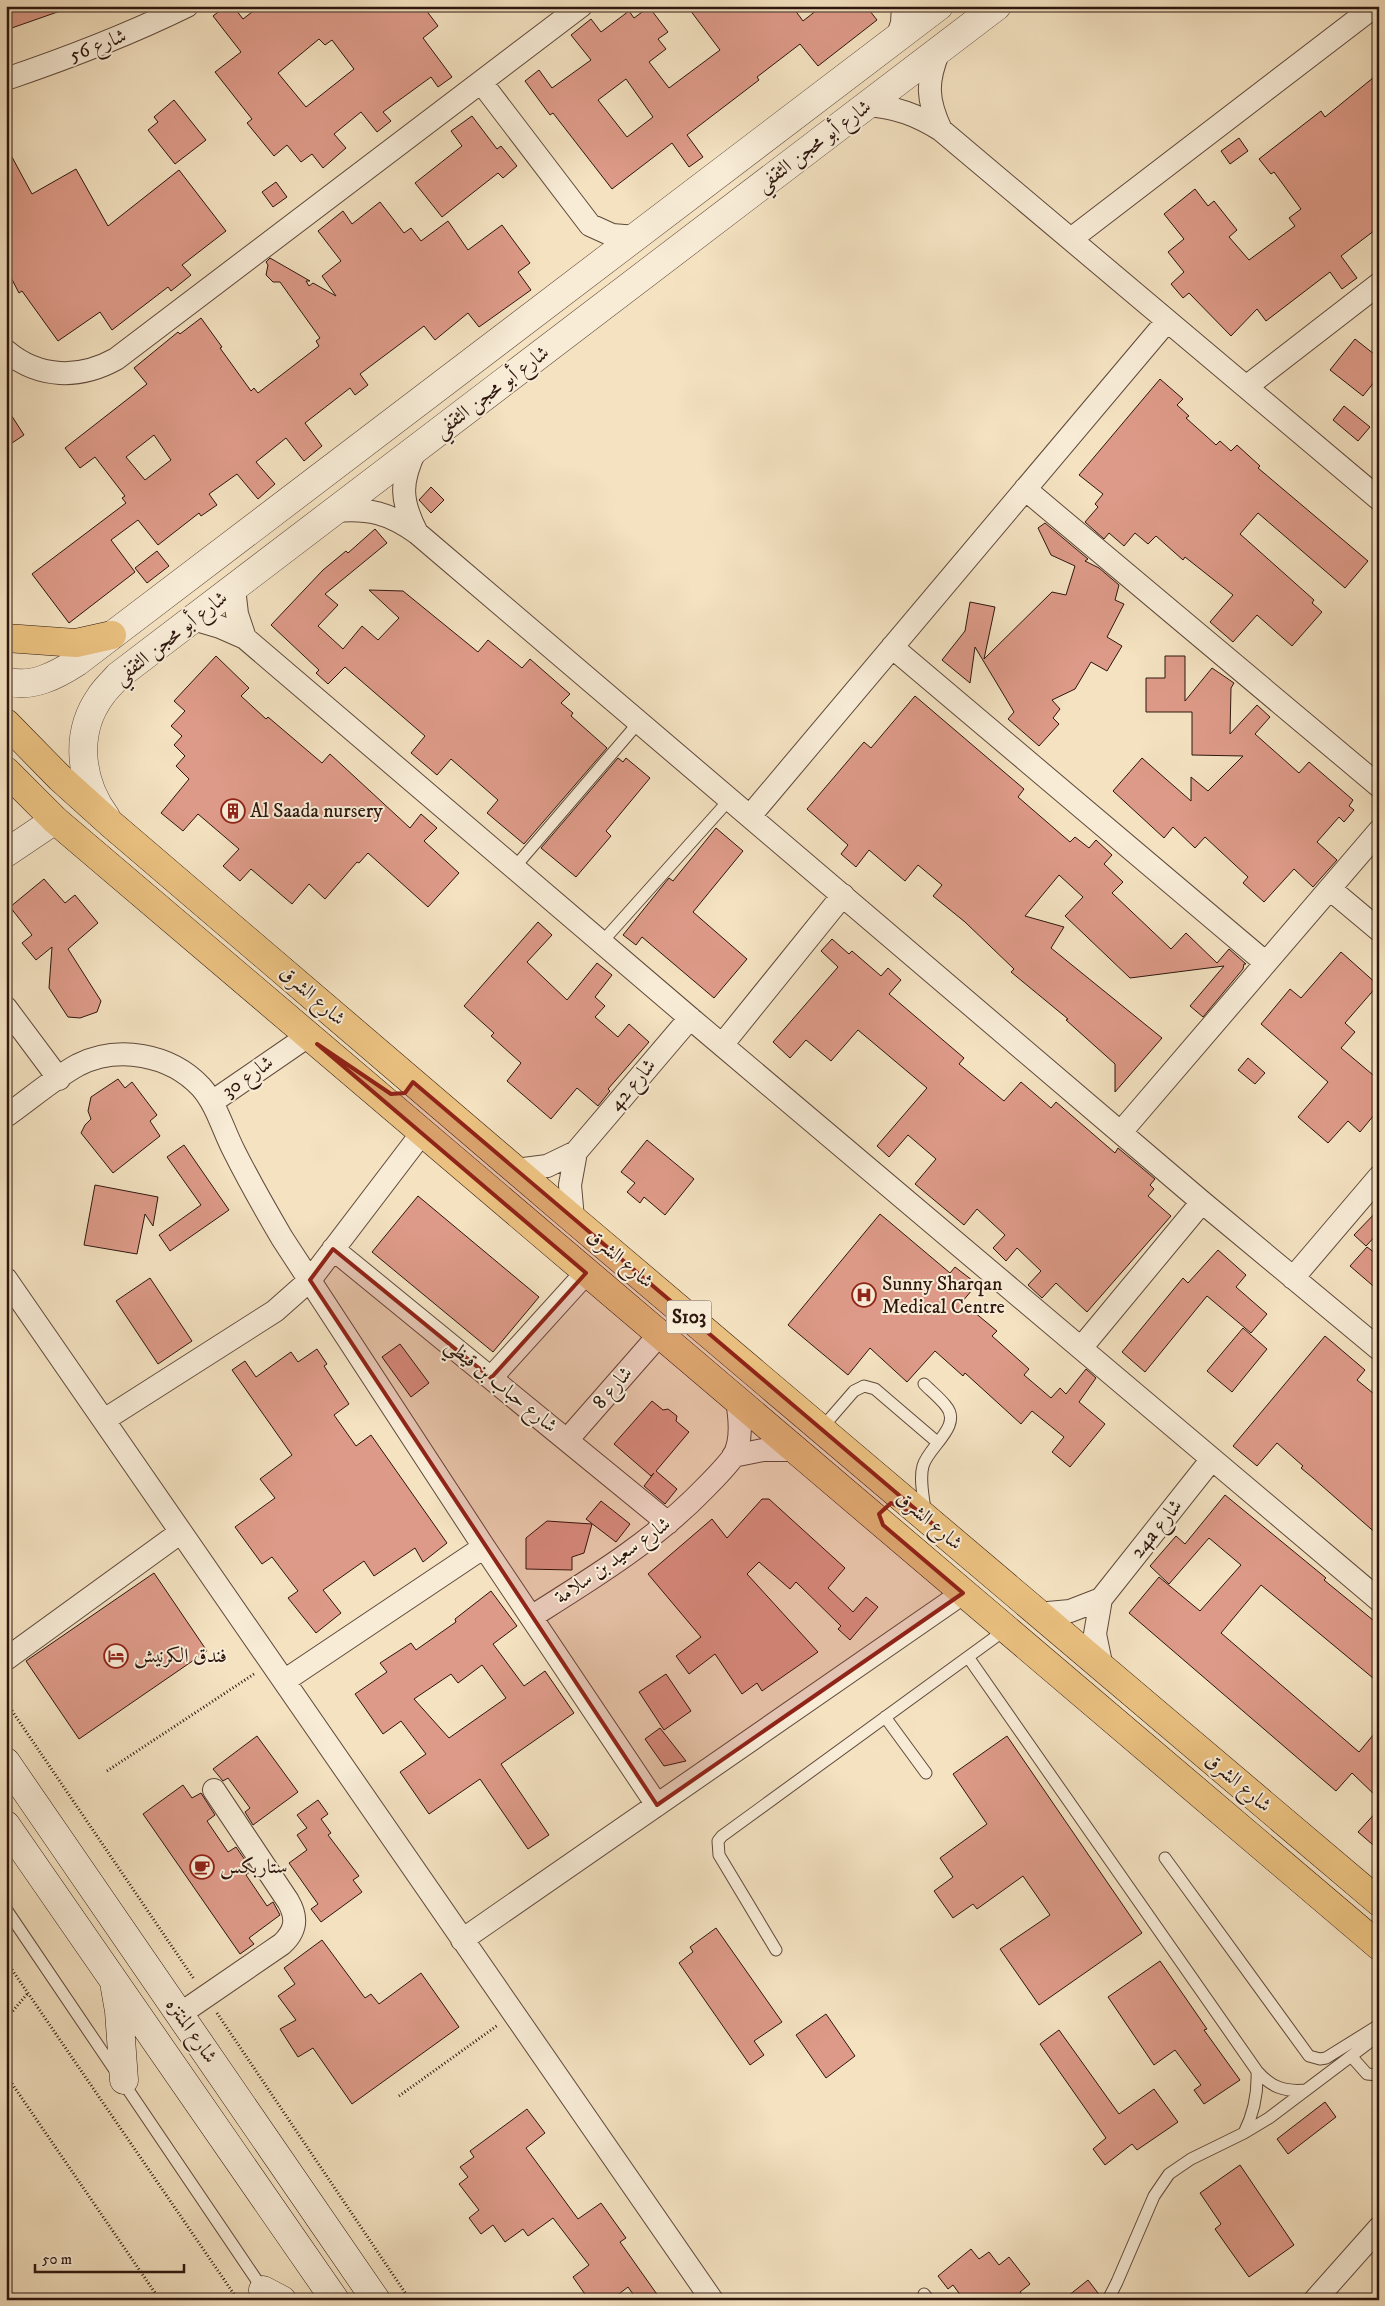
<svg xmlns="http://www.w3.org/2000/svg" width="1385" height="2306" viewBox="0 0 1385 2306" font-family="'IM FELL DW Pica',Amiri,serif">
<rect width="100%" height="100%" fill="#f4e2c1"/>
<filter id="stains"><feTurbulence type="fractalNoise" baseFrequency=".004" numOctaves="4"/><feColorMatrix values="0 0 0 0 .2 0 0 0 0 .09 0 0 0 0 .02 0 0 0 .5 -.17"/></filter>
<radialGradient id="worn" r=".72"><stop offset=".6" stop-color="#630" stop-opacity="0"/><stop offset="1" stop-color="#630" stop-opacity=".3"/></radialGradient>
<!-- building -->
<path fill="#dd9a88" stroke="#2d160e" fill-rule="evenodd" d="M6,6h60v3l-60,21z
M226,6h7l10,13 17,-13h163l15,20 -15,12 29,39 -14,10 -7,-10 -48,35 8,9 -14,11 -16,-20 -27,22 12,14 -23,20 -11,-14 -11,8 -14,-17 -13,11 -27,-33 5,-4 -37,-47 26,-20 -28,-36zM319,39l6,6 7,-5 22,29 -48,38 -28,-34z
M687,6h105l11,15 19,-15h44l11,14 -59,46 -18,-22 -43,33 2,3 -72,55 16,22 -14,10 -17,-24 -60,46 -59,-76 -3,2 -25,-34 14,-11 13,18 39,-28 -20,-25 20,-16 10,13 28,-21 5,7 15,-11 19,25 -10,7 8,10 -17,13 20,26 51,-38zM626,79l27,38 -26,20 -29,-37z
M1379,73v154l-38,29 16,22 -15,11 -12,-17 -64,49 -9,-12 -26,27 -42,-43 -6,5 -12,-14 13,-12 -16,-20 16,-13 -20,-25 31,-25 13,17 6,-5 23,29 -8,7 20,23 46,-34 -6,-8 12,-9 -27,-37 -3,2 -12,-15 62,-48 4,6z
M174,100l32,40 -31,24 -27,-34 10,-8 -4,-5z
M472,116l25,33 4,-3 16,20 -14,12 -5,-5 -56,44 -27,-34 47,-37 -11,-15z
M1239,138l9,13 -18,13 -9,-13z
M6,146l26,48 44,-25 32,57 71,-56 47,61 -44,34 9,10 -20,16 -3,-4 -56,43 -12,-18 -42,29 -36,-50 -3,2 -13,-25z
M276,182l11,15 -14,10 -11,-15z
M380,202l24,31 7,-5 10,13 27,-20 20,29 34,-25 28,38 -12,9 13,18 -52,37 -11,-14 -33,27 -11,-14 -64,48 8,11 -13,10 -5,-7 -45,35 17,23 -18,15 -18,-23 -30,24 19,22 -17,15 -21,-25 -28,20 8,11 -16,11 -2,-3 -41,32 -20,-25 -27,20 24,32 -66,51 -37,-49 94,-71 -4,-5 3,-2 -30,-39 -15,11 -15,-20 82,-64 -13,-16 44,-36 2,2 21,-16 21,29 -2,1 31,43 3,-3 4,5 61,-47 -3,-5 4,-3 -40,-56h-7l-7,-7 2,-10 -2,-3 4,-4 40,23h-4l3,5 4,-3 23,13 -14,-20 19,-15 -23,-30 25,-20 9,13zM154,435l17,25 -26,20 -19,-23z
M1355,339l24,19v18l-16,20 -33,-26z
M1160,379l23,20 -6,6 12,11 -3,2 30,27 4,-4 11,10 6,-6 23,21 -2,2 110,93 -23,27 -87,-75 -18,21 74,66 -2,3 10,9 -30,34 -35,-31 -24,27 -23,-20 23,-27 -48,-38 -2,3 -27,-24 -8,8 -13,-11 -11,13 -15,-13 -5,6 -19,-17 13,-15 -3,-3 8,-10 -24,-19z
M1344,406l26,21 -12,14 -25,-21z
M6,407l18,28 -18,12z
M431,487l13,13 -13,13 -12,-13z
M1045,523l43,36 -3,2 14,7 20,17 -4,15 9,4 -17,33 15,9 -15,25 -16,-9 -16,27 -23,11 8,9 -7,9 6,6 -20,22 -31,-27 6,-7 -39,-65 -5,36 -28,-23 23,-29 5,-29 25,5 -11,52 68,-67 14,3 9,-29 -24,-11 -13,-27z
M375,529l12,14 -62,51 13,11 -20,21 25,23 19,-23 16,14 21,-22 -30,-28 34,1 75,61 10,-12 34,28 8,-9 40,35 -9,9 12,10 -2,3 36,32 -83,96 -37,-31 11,-13 -47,-41 -14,16 -26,-22 14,-17 -80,-69 -17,17 -12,-11 3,-3 -48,-45 52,-55 23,-19 2,2z
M157,551l12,15 -22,17 -12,-15z
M216,656l33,32 -8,8 25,23 2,-2 54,46 8,-9 80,74 11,-14 16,14 -13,13 35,32 -31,34 -60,-54 -9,10 -2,-1 -32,37 -16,-15 -17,20 -41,-35 -11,12 -17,-15 16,-17 -41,-35 -15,17 -22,-18 28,-34 -13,-13 9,-10 -11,-11 8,-9 -11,-10 14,-15 -11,-10z
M1165,656h20v45l27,-33 22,15 -3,5 -1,46 27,-29 13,12 -15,17 44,39 10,-11 44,38 -4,6 5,4 -10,12 -5,-5 -22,25 20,18 -24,27 -19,-18 -30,33 -21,-19 5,-6 -43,-40 -10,11 -22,-21 -9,11 -51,-47 29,-33 49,43v-24l17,14 35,-35 -51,-1v-43h-46v-34h19z
M915,696l109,93 -6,8 52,45 5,-5 14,11 7,-8 16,15 -8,9 19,18 -11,11 59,56 15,-16 31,30 12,-14 17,15h-2l-1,5 -40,48 -13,-11 34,-40 -94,12 -65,-62 18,-19 -24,-22 -34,41 39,11 -13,21 111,90 -47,54v-28l-49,-44 2,-1 -57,-47 3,-3 -49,-47 -32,-26 9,-11 -24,-20 -13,16 -36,-31 -13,17 -15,-13 7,-9 -41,-36 57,-67 7,6z
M618,758l5,4 3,-4 24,20 -44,53 5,5 -35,41 -35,-29z
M716,828l27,23 -50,61 54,47 -33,39 -72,-61 -6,8 -13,-10 41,-51 5,-6 4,3z
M44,879l21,24 10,-8 23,28 -30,26 33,52 -4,11 -17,6 -12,-1 -19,-29 3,-41 -16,13 -14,-17 10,-8 -22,-28z
M538,922l14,13 -25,27 40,38 30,-37 15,12 -17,22 10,9 -10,11 23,20 11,-13 20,18 -41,47 2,2 -12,15 -21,-18 -26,31 -44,-38 14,-18 -30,-27 3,-3 -30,-27z
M832,939l17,15 3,-3 29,25 7,-8 13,12 -12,14 75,64 -5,6 45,37 17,-19 30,26 5,-6 59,51 3,-5 37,31 -5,6 4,4 -6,7 23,20 -84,96 -31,-29 -14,15 -14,-13 13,-14 -24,-23 -11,13 -13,-13 12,-13 -28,-26 -13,16 -49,-41 21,-25 -28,-24 -19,22 -12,-11 50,-58 -69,-58 -27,31 -25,-21 -16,18 -17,-16 65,-75 -17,-16z
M1341,952l37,33 -33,38 10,9 -14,16 38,32v29l-19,23 -12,-11 -20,22 -30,-26 30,-35 -67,-58 29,-35 11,9z
M1248,1058l17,15 -10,11 -17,-14z
M118,1079l7,9 7,-6 25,33 -7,6 10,15 -47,37 -32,-40 4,-8 6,-6 -3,-8 3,-14z
M647,1140l47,39 -29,36 -21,-18 -4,6 -13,-11 8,-9 -14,-11z
M184,1145l45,65 -59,41 -11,-16 42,-30 -34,-48z
M95,1185l63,12 -5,29 -8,-12 -8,40 -53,-9z
M418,1196l121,101 -46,55 -121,-100z
M1379,1209v23l-13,14 -12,-11z
M880,1214l70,59 5,-6 22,17 -15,18 35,29 -5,5 37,33 -5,6 27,23 9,-10 6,6 20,-25 10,9 -17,24 26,22 -35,43 -18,-15 12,-15 -32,-26 -11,13 -56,-51 -2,3 -28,-25 -28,31 -37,-34 -22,27 -60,-50z
M1367,1247l12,9v35l-29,-25z
M1218,1250l28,25 -10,12 31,27 -16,19 -44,-37 -62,76 -23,-20 61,-74 5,5z
M150,1278l42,63 -34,23 -42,-63z
M1243,1328l24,21 -35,43 -25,-21z
M1325,1336l40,34 -8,10 22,18v138l-66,-58 -12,-10 2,-2 -26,-23 -20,23 -24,-20z
M400,1344l29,39 -18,14 -29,-40z
M317,1349l10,15 -3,2 25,38 -15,11 22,31 15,-11 76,108 -24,19 -8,-14 -41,28 -10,-15 -41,29 18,23 -25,20 -28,-35 10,-7 -26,-34 -10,7 -27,-37 40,-29 -15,-19 32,-24 -60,-85 13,-9 11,16 35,-25 7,10z
M652,1401l11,9 5,-1 9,7 -1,5 13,11 -33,39 21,18 -12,15 -21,-18 10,-13 -3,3 -37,-32z
M1225,1495l101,83 -2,2 55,45v58l-118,-98 -40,48 138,119 20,-24v71l-27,-26 -16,18 -207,-178 30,-36 41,34 41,-46 -32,-27 -40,46 -19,-18 26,-30 9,8z
M762,1499h7l76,69 -17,20 25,24 13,-15 12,10 -28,33 -12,-11 3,-3 -45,-44 -6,7 -31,-27 -12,12 71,78 -56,39 -5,-8 -15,11 -27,-40 -26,20 -13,-18 25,-19 -53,-63 64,-55 15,19z
M601,1501l29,23 -14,18 -30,-23z
M547,1521l45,3 -8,29 -12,4v13l-46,-1v-31z
M154,1573l53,78 -128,88 -53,-78z
M491,1591l26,35 -24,18 31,42 21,-15 29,42 -73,51 48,71 -21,14 -48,-70 -51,35 -29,-42 26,-18 -25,-33 -18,13 -28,-40 32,-22 -7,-9 31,-20 5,7 40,-28 -1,-3zM482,1665l24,33 -57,40 -35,-39 37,-25 7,9z
M666,1674l25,37 -27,19 -25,-38z
M660,1728l26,33 -22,5 -19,-27z
M257,1736l41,56 -45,33 -8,-13 5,-4 -22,-30 -5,3 -10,-12z
M1007,1736l135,197 -103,72 -39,-56 50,-34 -27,-39 -46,33 -4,-5 -20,14 -19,-27 19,-14 -13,-19 47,-34 -34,-50z
M183,1785l9,13 9,-5 14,22 -8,6 21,31 8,-5 16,23 -6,5 21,31 6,-4 7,13 -31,23 5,6 -14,10 -97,-140z
M318,1800l10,14 -7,5 10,14 -3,2 31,41 -6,4 9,12 -41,30 -10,-13 7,-5 -29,-41 18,-13 -10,-15 10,-7 -10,-13z
M1379,1809v41l-21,-18z
M716,1928l66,94 -28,19 10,14 -14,10 -71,-102 14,-11 -3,-5z
M322,1940l43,58 6,-4 8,10 42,-31 38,54 -107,77 -39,-56 -15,9 -18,-28 16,-9 -18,-24 17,-12 -11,-16z
M1160,1961l47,68 -3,1 36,50 -36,24 -10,-14 7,-5 -26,-35 -21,15 -46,-68z
M826,2014l29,42 -29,22 -30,-43z
M1059,2030l60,84 35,-25 24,33 -41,28 -5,-6 -27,21 -12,-16 13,-11 -66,-94z
M1325,2102l11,15 -48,37 -11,-15z
M527,2109l18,24 -19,15 52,71 23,-16 25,35 -6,4 41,58h-24l-9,-13 -17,13h-22l-16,-23 16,-12 -36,-47 -25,18 -5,-7 -18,13 -12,-17 -12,9 -12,-16 10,-8 -20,-26 9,-7 -8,-10 14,-10 -4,-6z
M1240,2165l54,80 -45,32 -34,-48 6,-5 -21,-31z
M971,2249l8,10 10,-7 10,13 10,-8 21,27 -10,8 6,8h-62l-11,-15 -5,4 -10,-13z
M1088,2280l13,17v3h-38z"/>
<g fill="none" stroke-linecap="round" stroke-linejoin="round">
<!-- service casing -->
<g stroke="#5f493b" stroke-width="13">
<path id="service" d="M514,868l125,-146
M602,942l128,-143
M924,1384c7,7 16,14 22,22 17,20 -18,41 -23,60 -4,14 1,31 2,46
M821,1429l33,-38 10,-5 11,3 62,53
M968,1657l289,414c14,16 27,21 49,19
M885,1717l41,56
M1165,1858l144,198 11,3 6,-1 53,-33
M6,1909l258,382
M776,1950l-57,-95 -1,-14 4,-5 283,-206
M1351,2056l16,18 12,1
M1244,2133c10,-20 14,-39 13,-62
M924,2294l5,6
M1108,2300l9,-18 37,-86 15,-22 22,-15 53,-26 25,-15 110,-83"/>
</g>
<!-- minor casing -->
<g stroke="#5f493b" stroke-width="24">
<path id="minor" d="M897,38l5,-15 1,-17
M939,51c-13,31 -12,49 2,79
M6,79c62,-21 122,-44 181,-73
M481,82l109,143 22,10 24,2
M867,105c29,2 50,10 74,25l438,369
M1071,239l304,-233
M6,351c33,28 74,28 110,8l465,-353
M1246,387l133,-103
M416,449c-16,33 -16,51 1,84
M1025,489l354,297
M335,511c34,-3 54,2 82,22l785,669 177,147
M234,588l3,26 8,24
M193,619l27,8 25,11 445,380 689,582
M892,647l374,316
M750,816l417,-495
M1330,889l49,41
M6,1008l53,71
M722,1045l121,-150
M212,1102l96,-66
M6,1116c23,-16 48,-38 72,-51 40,-20 92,-11 123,22 16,18 22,43 33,64 15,30 31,58 48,87l202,309 173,258
M1121,1132l258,-301
M516,1170l31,-4 29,-14 114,-134
M573,1219l-3,-34 6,-33
M333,1249l335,274
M1293,1278l86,-101
M6,1279l706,1021
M1081,1348l121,-146
M491,1378l95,-105
M104,1420l171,-109 35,-31 112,-147
M567,1440l92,-105
M733,1456l30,-6h31
M1037,1614l33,-3 31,-12
M531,1617c62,-39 123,-76 174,-129 9,-9 20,-20 28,-31 10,-16 7,-39 4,-56
M6,1659l175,-127
M1102,1668l-7,-34 6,-35 111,-140
M284,1681l200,-134
M462,1940l501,-347
M180,2014l102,-70c14,-13 16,-26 6,-43l-74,-111
M1315,2300l64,-72"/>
</g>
<!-- tertiary casing -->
<g stroke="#5f493b" stroke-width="29">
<path id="tertiary" d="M6,681c25,8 51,-6 71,-19l862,-656
M106,817c-26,-35 -32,-83 -6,-120 5,-8 12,-14 18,-21l879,-670
M6,853l49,-33"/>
</g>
<!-- secondary casing -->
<g stroke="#2d160e" stroke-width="29">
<path id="secondary" d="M6,1762l370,538
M6,1825l329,475
M115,1988l4,23 5,69
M263,2290l19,10"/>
</g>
<!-- primary casing -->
<g stroke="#2d160e" stroke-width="29">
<path id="primary" d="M6,638l70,5 36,-8
M6,723l54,55 51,46 462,395 806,683
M6,771l49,49 1324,1126"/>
</g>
<!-- path -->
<path stroke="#2d160e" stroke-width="3" stroke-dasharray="1 2.5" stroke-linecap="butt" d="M6,1702l188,277
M107,1771l147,-97
M6,1961l232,339
M217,2013l193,287
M6,2019l22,-26
M6,2075l154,225
M399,2096l99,-71"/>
<!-- service -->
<use href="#service" stroke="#f8ecd7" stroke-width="11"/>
<!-- minor -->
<use href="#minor" stroke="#f8ecd7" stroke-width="22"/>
<!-- tertiary -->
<use href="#tertiary" stroke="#f8ecd7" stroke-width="28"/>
<!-- secondary -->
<use href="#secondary" stroke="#f8ecd7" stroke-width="28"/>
<!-- primary -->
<use href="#primary" stroke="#eac180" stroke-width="28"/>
</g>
<!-- marked area -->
<path fill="#8f2418" fill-opacity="0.2" stroke="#8f2418" stroke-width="4" stroke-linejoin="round" d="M317,1044l74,50 14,-1 8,-11 520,442 -42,-21 -12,11 4,11 80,68 -306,212 -347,-525 23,-31 158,129 95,-105z"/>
<!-- icons -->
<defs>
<g id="building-ring" transform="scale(1.25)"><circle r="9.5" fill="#f8ecd7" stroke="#8f2418" stroke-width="1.5"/><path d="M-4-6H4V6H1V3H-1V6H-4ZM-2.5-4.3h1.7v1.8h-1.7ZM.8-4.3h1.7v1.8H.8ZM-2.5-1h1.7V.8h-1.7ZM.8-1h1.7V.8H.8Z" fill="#8f2418"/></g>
<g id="hospital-ring" transform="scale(1.25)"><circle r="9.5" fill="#f8ecd7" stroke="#8f2418" stroke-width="1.5"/><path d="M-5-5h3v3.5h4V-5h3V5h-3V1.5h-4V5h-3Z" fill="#8f2418"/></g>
<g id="hotel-ring" transform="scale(1.25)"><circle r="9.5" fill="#f8ecd7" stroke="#8f2418" stroke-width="1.5"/><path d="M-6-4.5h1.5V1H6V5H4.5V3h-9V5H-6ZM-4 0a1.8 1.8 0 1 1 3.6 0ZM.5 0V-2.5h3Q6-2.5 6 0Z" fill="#8f2418"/></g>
<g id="cafe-ring" transform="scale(1.25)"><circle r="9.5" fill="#f8ecd7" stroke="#8f2418" stroke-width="1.5"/><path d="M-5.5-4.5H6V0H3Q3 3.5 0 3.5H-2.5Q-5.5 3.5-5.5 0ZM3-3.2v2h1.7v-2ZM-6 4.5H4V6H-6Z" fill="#8f2418"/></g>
</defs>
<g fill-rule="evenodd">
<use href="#building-ring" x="233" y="811"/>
<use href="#hospital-ring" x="864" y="1295"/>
<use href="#hotel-ring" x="116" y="1656"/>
<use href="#cafe-ring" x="202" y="1867"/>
</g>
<g text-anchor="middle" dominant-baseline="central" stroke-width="4" stroke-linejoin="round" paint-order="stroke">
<!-- shield labels -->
<rect fill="#f8ecd7" stroke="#6a564a" stroke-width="1" x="666.5" y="1300.5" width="45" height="33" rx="4"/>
<g font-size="19" font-weight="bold" fill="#2d160e">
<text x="689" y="1317">S103</text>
</g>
<!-- street labels -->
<g font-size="20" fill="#2d160e" stroke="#f8ecd7">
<text transform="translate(98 46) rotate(-21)">شارع 56</text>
<text transform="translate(814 146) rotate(-37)">شارع أبو محجن الثقفي</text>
<text transform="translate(492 392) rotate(-37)">شارع أبو محجن الثقفي</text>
<text transform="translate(171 638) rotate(-38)">شارع أبو محجن الثقفي</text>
<text transform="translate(312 996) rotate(41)">شارع الشرق</text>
<text transform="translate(248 1077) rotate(-35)">شارع 30</text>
<text transform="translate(633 1085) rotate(-50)">شارع 42</text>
<text transform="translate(620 1259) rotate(40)">شارع الشرق</text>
<text transform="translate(501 1386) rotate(39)">شارع حباب بن قيظي</text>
<text transform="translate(613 1388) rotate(-49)">شارع 8</text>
<text transform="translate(929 1521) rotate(40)">شارع الشرق</text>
<text transform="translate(1157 1529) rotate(-51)">24a شارع</text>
<text transform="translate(613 1561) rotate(-35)">شارع سعيد بن سلامة</text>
<text transform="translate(1238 1783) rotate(40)">شارع الشرق</text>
<text transform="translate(191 2031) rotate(55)">شارع المنتزه</text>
</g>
<!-- poi labels -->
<g font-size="20" fill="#2d160e" stroke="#f8ecd7" text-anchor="start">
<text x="250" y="811">Al Saada nursery</text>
<text x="882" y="1284">Sunny Sharqan<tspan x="882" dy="23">Medical Centre</tspan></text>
<text x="134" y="1656">فندق الكرنيش</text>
<text x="220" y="1867">ستاربكس</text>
</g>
</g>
<!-- margin -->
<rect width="1385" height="2306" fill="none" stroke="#f4e2c1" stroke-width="25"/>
<rect x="8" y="8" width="1370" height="2291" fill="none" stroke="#2d160e" stroke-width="2.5"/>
<rect x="12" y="12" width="1360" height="2281" fill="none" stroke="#2d160e"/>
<!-- scale -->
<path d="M35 2264v8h149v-8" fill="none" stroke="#2d160e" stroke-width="2.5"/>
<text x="42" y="2264" font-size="15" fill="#2d160e" stroke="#f8ecd7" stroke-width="4" paint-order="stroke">50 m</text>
<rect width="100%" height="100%" filter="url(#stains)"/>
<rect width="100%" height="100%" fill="url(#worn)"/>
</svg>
